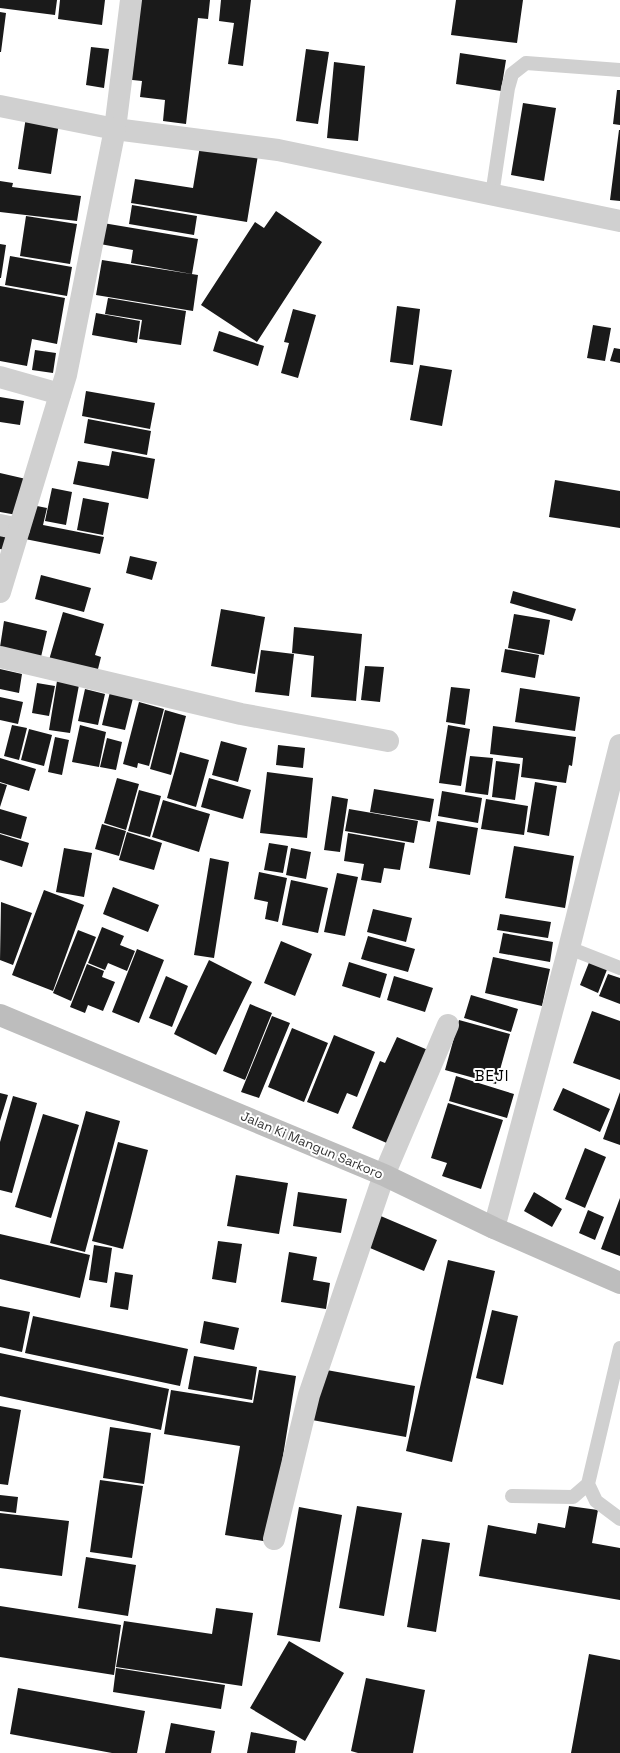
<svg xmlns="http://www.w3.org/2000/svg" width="620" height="1753" viewBox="0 0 620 1753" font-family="'Space Grotesk',sans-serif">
<rect width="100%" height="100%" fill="#fff"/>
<!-- building -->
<path fill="#1a1a1a" d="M0,0h57l-2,15 -55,-7z
M60,0h45l-3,25 -44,-6z
M132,0h78l-2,19 -10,-1 -12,106 -23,-3 2,-21 -25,-3 2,-16 -19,-2z
M221,0h30l-8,66 -15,-2 6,-41 -15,-2z
M456,0h67l-6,43 -66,-8z
M0,12l6,1 -5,39h-1z
M91,47l18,2 -5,39 -18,-3z
M306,49l23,3 -11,72 -22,-3z
M460,53l46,7 -5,31 -45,-7z
M334,62l31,4 -7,75 -31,-3z
M617,90h3v35l-7,-1z
M523,103l33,5 -12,73 -33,-6z
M26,117l33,6 -8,51 -33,-5z
M619,130h1v71l-10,-1z
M200,146l58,9 -11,67 -116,-19 4,-24 58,9z
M0,181l13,2 -1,4 69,9 -4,25 -77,-9z
M132,205l65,11 -3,19 -65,-11z
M276,211l46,31 -65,100 -56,-37 54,-83 9,6z
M26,216l51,8 -7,40 -50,-8z
M103,223l95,16 -6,35 -61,-11 2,-13 -33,-6z
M0,244l6,1 -5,33h-1z
M10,256l62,11 -5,29 -62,-11z
M102,260l96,15 -5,36 -97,-16z
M0,286l65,12 -8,46 -25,-5 -5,27 -27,-5z
M108,298l78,13 -5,34 -42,-6 3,-19 -37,-6z
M397,306l23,3 -7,56 -23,-3z
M293,309l23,6 -18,63 -17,-5 8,-30 -5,-1z
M96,313l44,8 -3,22 -45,-8z
M593,325l18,3 -6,33 -18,-3z
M219,331l45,15 -6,20 -45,-15z
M614,348l6,1v14l-10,-2z
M35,350l21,3 -3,20 -21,-3z
M420,365l32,5 -10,56 -32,-6z
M86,391l69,12 -5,26 -68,-13z
M0,397l24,4 -4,24 -20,-3z
M88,419l63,12 -4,24 -63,-12z
M112,451l43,8 -7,40 -75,-15 5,-23 31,5z
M0,473l26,6 -9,36 -17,-3z
M555,480l65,11v37l-71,-11z
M52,488l20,4 -6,33 -21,-4z
M83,498l26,5 -6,32 -26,-5z
M32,505l15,3 -4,17 61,12 -4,17 -75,-15z
M0,532l8,2 -3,16 -5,-1z
M130,556l27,6 -5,18 -26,-7z
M41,575l50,13 -7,24 -49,-13z
M513,591l63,18 -4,12 -62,-18z
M221,609l44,8 -10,57 -44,-8z
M63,612l41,12 -9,31 6,2 -4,16 -48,-13z
M514,614l36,6 -6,35 -36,-7z
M4,621l43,10 -6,26 -41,-10z
M294,627l68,7 -6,67 -45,-4 3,-41 -22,-3z
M505,649l34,6 -4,23 -34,-6z
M261,650l33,4 -5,42 -34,-4z
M365,666l19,1 -4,35 -19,-2z
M0,669l22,5 -3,19 -19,-4z
M57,681l22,4 -9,48 -21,-3z
M37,683l18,3 -6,30 -17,-3z
M451,687l19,2 -5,36 -19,-3z
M520,688l60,9 -5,34 -60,-9z
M85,689l20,5 -7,31 -20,-4z
M110,692l23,6 -8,32 -23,-5z
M0,697l23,5 -5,22 -18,-4z
M139,702l25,7 -15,57 -11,-3 -1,5 -14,-4z
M165,710l21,6 -15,59 -21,-6z
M12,725l15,3 -8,32 -15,-4z
M80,725l26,7 -7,35 -27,-5z
M448,725l22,4 -9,57 -22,-3z
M493,726l83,11 -4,29 -3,-1 -3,18 -45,-6 2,-19 -33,-4z
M29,729l23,6 -8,31 -23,-6z
M55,737l14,3 -7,35 -14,-3z
M107,738l15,4 -6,28 -16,-3z
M221,741l26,7 -9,34 -26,-7z
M278,745l27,3 -2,20 -27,-3z
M180,752l29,8 -13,47 -29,-9z
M470,756l23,2 -5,37 -23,-3z
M0,758l36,11 -7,22 -29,-9z
M496,761l24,3 -5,36 -23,-3z
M267,772l46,6 -6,60 -47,-5z
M117,778l22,6 -13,46 -22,-7z
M209,778l42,12 -8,29 -42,-12z
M535,782l22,4 -8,50 -22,-4z
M0,783l7,2 -7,22z
M374,789l60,10 -4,23 -60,-10z
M139,790l22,6 -11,41 -22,-6z
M442,791l40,7 -4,25 -40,-7z
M332,796l16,3 -8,53 -16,-2z
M486,799l42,7 -4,29 -43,-6z
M163,800l47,14 -11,38 -47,-15z
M0,809l27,8 -6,22 -21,-6z
M349,809l69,12 -4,22 -69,-12z
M437,821l41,7 -8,47 -41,-7z
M102,824l24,7 -7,25 -24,-7z
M127,832l35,11 -8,27 -35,-10z
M348,833l57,10 -5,27 -16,-2 -3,15 -20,-3 3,-16 -20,-3z
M0,834l29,9 -7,24 -22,-7z
M269,843l19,3 -5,27 -19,-3z
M514,846l60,10 -9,52 -60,-10z
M64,848l28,5 -8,44 -28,-5z
M291,848l20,4 -5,27 -20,-4z
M210,858l19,4 -15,96 -20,-3z
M259,872l28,6 -9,44 -13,-3 3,-17 -14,-3z
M337,873l21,4 -13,59 -21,-4z
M291,880l37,8 -10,45 -36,-8z
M113,887l46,18 -11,27 -45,-18z
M44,890l40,15 -31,86 -41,-16z
M1,902l31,11 -19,52 -13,-5z
M373,909l39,9 -6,24 -39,-10z
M500,914l51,8 -3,16 -51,-8z
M102,927l22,9 -4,9 15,6 -8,20 -19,-8 -3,7 -17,-7z
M78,930l18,7 -25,64 -18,-8z
M503,933l50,9 -3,20 -51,-9z
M368,936l47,13 -7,23 -47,-13z
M281,941l31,13 -17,42 -31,-13z
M137,949l27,11 -25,63 -27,-11z
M493,957l57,12 -8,37 -57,-13z
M209,960l43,22 -36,73 -42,-21z
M590,960l18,7 -10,26 -18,-8z
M349,962l38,12 -7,24 -38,-12z
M87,964l17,7 -2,6 13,5 -12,29 -15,-6 -3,8 -15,-6z
M608,974l12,4v26l-21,-8z
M166,976l22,10 -16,41 -23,-9z
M394,976l39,12 -8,24 -38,-12z
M471,995l47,14 -7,23 -47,-14z
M250,1004l22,9 -27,67 -22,-9z
M592,1011l28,10v59l-47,-17z
M272,1016l18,7 -31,75 -18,-6z
M459,1020l51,14 -14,50 -51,-14z
M292,1028l36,15 -24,59 -36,-15z
M334,1035l41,17 -18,45 -10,-4 -9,21 -31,-12z
M397,1037l31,13 -39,94 -37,-16 28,-67 5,2z
M456,1076l58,18 -7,24 -58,-17z
M563,1088l47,21 -10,23 -47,-22z
M620,1092v53l-17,-6z
M0,1093l8,2 -8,26z
M13,1096l24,7 -25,90 -12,-3v-48z
M448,1103l55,17 -22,69 -39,-13 5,-13 -16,-5z
M86,1111l34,10 -35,131 -35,-9z
M43,1114l36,11 -28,93 -36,-11z
M118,1142l30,8 -25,99 -31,-8z
M585,1148l21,9 -21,51 -20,-9z
M236,1175l52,8 -9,51 -52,-8z
M298,1192l49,7 -6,34 -48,-7z
M534,1192l28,17 -10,18 -28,-16z
M620,1198v58l-19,-7z
M588,1210l16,7 -9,23 -16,-7z
M376,1214l61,26 -13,31 -61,-26z
M0,1234l90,21 -10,43 -80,-19z
M218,1241l24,3 -6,39 -24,-4z
M94,1245l18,3 -5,35 -18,-3z
M289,1252l28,5 -4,23 17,3 -4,26 -45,-7z
M448,1260l47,11 -43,191 -46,-11z
M115,1272l18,3 -5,35 -18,-3z
M0,1306l30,6 -8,40 -22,-5z
M492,1310l26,6 -15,69 -27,-7z
M33,1316l155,33 -8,37 -155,-33z
M204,1321l35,7 -5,22 -34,-7z
M0,1353l169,36 -8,41 -161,-34z
M194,1356l63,11 -5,33 -64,-11z
M321,1369l94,17 -9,51 -94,-17z
M259,1370l37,6 -27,166 -44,-7 15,-89 -76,-12 7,-44 82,13z
M0,1406l21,4 -13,75 -8,-1z
M110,1427l41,6 -7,51 -41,-6z
M100,1480l43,6 -11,72 -42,-6z
M0,1495l18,2 -2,16 -16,-2z
M357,1506l45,7 -18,103 -45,-8z
M569,1506l29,4 -6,33 28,5v52l-141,-24 9,-51 48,9 2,-11 27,5z
M299,1507l43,8 -22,127 -43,-7z
M0,1513l69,8 -7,55 -62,-8z
M422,1539l28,4 -14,89 -29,-5z
M86,1557l50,8 -8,51 -50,-8z
M0,1606l121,19 -7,50 -114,-18z
M216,1608l37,5 -11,73 -126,-19 8,-46 88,13z
M289,1641l55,32 -39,68 -55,-33z
M589,1654l31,6v93h-49z
M116,1668l109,17 -4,24 -108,-17z
M366,1678l59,12 -12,63h-55l-7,-2z
M18,1688l127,23 -8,42h-25l-102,-19z
M171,1723l44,8 -4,22h-46z
M251,1732l46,9 -2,12h-48z"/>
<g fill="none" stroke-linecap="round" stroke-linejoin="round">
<!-- service -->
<path stroke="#d0d0d0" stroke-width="14" d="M492,195l16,-107 4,-14 14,-11 94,7
M569,948l51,20
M620,1348l-32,136 8,17 24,18
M512,1496l61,1 15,-13"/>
<!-- minor -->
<path stroke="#d0d0d0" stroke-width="22" d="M131,0l-16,129 163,21 342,71
M0,377l60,17
M0,525l19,4
M0,657l241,57 147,27
M494,1228l75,-280 51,-203
M274,1539l35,-144 75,-220 64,-150"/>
<!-- tertiary -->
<path stroke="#d0d0d0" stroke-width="22" d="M0,106l115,23 -49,246 -66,217"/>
<!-- secondary -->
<path stroke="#bdbdbd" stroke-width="22" d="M0,1015l384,160 110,53 126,55"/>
</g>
<g text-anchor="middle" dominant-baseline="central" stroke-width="4" stroke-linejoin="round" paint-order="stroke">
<!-- street labels -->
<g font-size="13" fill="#333" stroke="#fff">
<text transform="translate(312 1145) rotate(23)">Jalan Ki Mangun Sarkoro</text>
</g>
<!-- quarter labels -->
<g font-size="15" letter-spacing="1" fill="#000" stroke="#fff">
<text x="492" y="1075">BEJI</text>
</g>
</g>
</svg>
